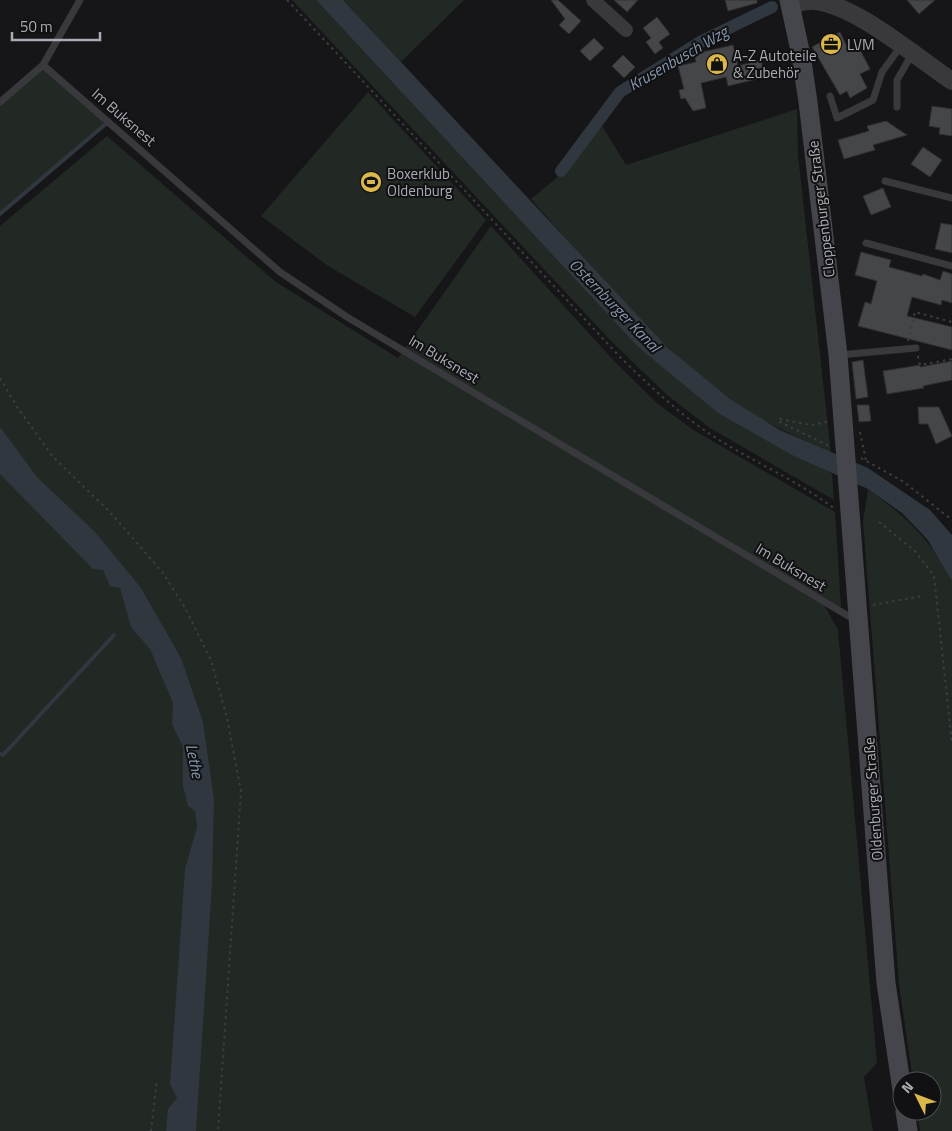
<svg xmlns="http://www.w3.org/2000/svg" width="952" height="1131" viewBox="0 0 952 1131" font-family="'Titillium Web',sans-serif">
<rect width="100%" height="100%" fill="#161517"/>
<!-- green -->
<path fill="#222823" d="M292,0h24l321,346 195,128 2,26 -124,-72 -43,-33 -55,-53z
M343,0h121l-63,62z
M43,65l65,57 -108,92v-112z
M368,92l118,128 -71,97 -87,-51 -67,-50z
M797,109l1,46 33,298c-35,-16 -70,-32 -101,-54 -76,-55 -137,-130 -199,-200l36,-30 34,-45 25,41z
M107,136l169,146 122,76 93,-132 125,137 42,41 37,27 140,81 6,95 -21,-10 18,33 39,433 -13,14 9,54h-873v-905z
M868,489c36,26 64,51 84,92v550h-32l-3,-20h15v-30h-19l-14,-97 -36,-462z"/>
<!-- water -->
<path fill="#30373e" d="M316,0h27l325,348 62,51 50,31 88,38 62,42 22,25v46l-25,-42 -25,-26 -34,-24 -74,-33 -76,-43 -81,-67z
M0,427l37,50 59,56 45,55 40,70 22,64 11,78 -2,84 -16,247h-30l2,-22 9,-11 -7,-14 15,-215 12,-42 -2,-16 -7,-5 -5,-20v-39l-11,-23 1,-21 -23,-54 -19,-22 -11,-39 -10,-2 -7,-16 -10,-1 -93,-95z"/>
<g fill="none" stroke-linecap="round" stroke-linejoin="round">
<!-- stream -->
<path stroke="#30373e" stroke-width="4" d="M0,214l108,-92
M0,754l3,1 111,-120"/>
<!-- canal -->
<path stroke="#30373e" stroke-width="12" d="M561,171l59,-79 80,-50 72,-35"/>
</g>
<!-- building -->
<path fill="#454649" stroke="#303033" d="M551,0h7l23,21 -12,13 -10,-9 6,-6z
M614,0h24l-11,12z
M725,0h32v3l-29,8z
M907,0h28l-16,14z
M657,17l13,17 -11,8 4,6 -8,6 -9,-12 5,-4 -8,-10z
M840,32l9,19 9,-5 12,23 -10,5 7,14 -17,10 -3,-7 -7,4 -28,-48z
M594,38l10,10 -14,13 -10,-10z
M733,45l5,21 23,-6 4,17 -37,9 -2,-9 -25,6 5,25 -13,3 -8,-13 -4,1 -2,-9 5,-1 -6,-23 18,-4 -2,-8z
M623,55l12,12 -11,11 -12,-12z
M932,106l20,3v27l-13,-2 1,-6 -11,-2z
M886,121l21,14 -34,10 2,5 -31,9 -6,-19 31,-9 -2,-5z
M923,147l19,13 -12,17 -19,-13z
M883,188l8,19 -20,8 -8,-19z
M941,223l11,2v28l-17,-4z
M861,252l30,8 -2,7 33,9 1,-2 17,6 3,-9 9,3v29l-10,-3 -1,5 -29,-8 -5,19 45,11v23l-94,-24 7,-24 6,2 6,-23 -22,-6z
M863,360l5,37 -12,2 -4,-37z
M952,361v19l-29,6 1,2 -37,6 -4,-23 37,-6v2z
M857,405h12l2,16 -12,1z
M918,407h21l13,29 -16,8 -8,-20h-9z"/>
<g fill="none" stroke-linecap="round" stroke-linejoin="round">
<!-- path -->
<path stroke="#3d3e42" stroke-width="2" stroke-dasharray="2.5 4" stroke-linecap="butt" d="M287,0l334,358c27,26 53,51 83,72 42,29 90,48 131,79
M908,341l7,-29 37,10
M918,356l2,9 32,-6
M0,378l17,29 36,50 56,54 54,62 21,33 27,54 16,58 14,73 -23,340
M827,422l-16,3 -31,-6 -2,2 51,25
M860,432l6,29
M861,458l43,24 48,38
M879,522l36,29 19,25 18,167
M873,605l49,-9
M151,1131l6,-52"/>
<!-- service -->
<path stroke="#39393d" stroke-width="7" d="M43,65l237,207 67,45 508,303
M830,96l7,22 36,-18 9,-28 19,-26
M0,102l43,-37 37,-65
M897,107v-27l15,-26
M885,181l67,17
M866,243l86,23
M839,355l77,-7"/>
<!-- minor -->
<path stroke="#39393d" stroke-width="14" d="M593,0l33,30"/>
<!-- tertiary -->
<path stroke="#39393d" stroke-width="18" d="M791,5c8,-2 15,-5 23,-4 41,3 103,57 138,80"/>
<!-- secondary -->
<path stroke="#45464b" stroke-width="19" d="M789,0l12,55 7,47 30,253 48,628 16,107
M905,1111l3,20"/>
</g>
<!-- icons -->
<defs>
<g id="office-disc" transform="scale(1.125)"><circle r="9.5" fill="#dcb749" stroke="#111012"/><path d="M-6-3h4V-5.5h4V-3h4V5H-6ZM-1-4.5V-3h2v-1.5ZM-6 0V1H6V0Z" fill="#111"/></g>
<g id="shop-disc" transform="scale(1.125)"><circle r="9.5" fill="#dcb749" stroke="#111012"/><path d="M-5-2.5h2.3a2.7 3.5 0 0 1 5.4 0H5L5.5 6h-11ZM-1.5-2.5h3a1.5 2.3 0 0 0-3 0Z" fill="#111"/></g>
<g id="stadium-disc" transform="scale(1.125)"><circle r="9.5" fill="#dcb749" stroke="#111012"/><path d="M0-5a6.5 5 0 1 0 0 10a6.5 5 0 1 0 0-10ZM-3.5-1.8h7v3.6h-7Z" fill="#111"/></g>
</defs>
<g fill-rule="evenodd">
<use href="#office-disc" x="831" y="44"/>
<use href="#shop-disc" x="717" y="64"/>
<use href="#stadium-disc" x="371" y="182"/>
</g>
<g text-anchor="middle" dominant-baseline="central" stroke-width="4" stroke-linejoin="round" paint-order="stroke">
<!-- poi labels -->
<g font-size="15" fill="#a9acb5" stroke="#111012" text-anchor="start">
<text x="847" y="44">LVM</text>
<text x="733" y="55">A-Z Autoteile<tspan x="733" dy="17">&amp; Zubehör</tspan></text>
<text x="387" y="173">Boxerklub<tspan x="387" dy="17">Oldenburg</tspan></text>
</g>
<!-- street labels -->
<g font-size="15" fill="#a9acb5" stroke="#111012">
<text transform="translate(124 117) rotate(41)">Im Buksnest</text>
<text transform="translate(821 209) rotate(-97)">Cloppenburger Straße</text>
<text transform="translate(444 359) rotate(31)">Im Buksnest</text>
<text transform="translate(791 567) rotate(31)">Im Buksnest</text>
<text transform="translate(873 799) rotate(-94)">Oldenburger Straße</text>
</g>
<!-- water labels -->
<g font-size="16" font-style="italic" fill="#8496ac" stroke="#111012">
<text transform="translate(678 58) rotate(-30)">Krusenbusch Wzg</text>
<text transform="translate(615 305) rotate(46)">Osternburger Kanal</text>
<text transform="translate(195 761) rotate(79)">Lethe</text>
</g>
</g>
<!-- north arrow -->
<g transform="translate(917 1096) rotate(312)"><circle r="24" fill="#111012" stroke="#4e4e53"/>
<path d="M0-4L9 19L0 12L-9 19Z" fill="#dcb749"/>
<text y="-8" font-size="14" font-weight="bold" text-anchor="middle" fill="#a9acb5">N</text>
</g>
<!-- scale -->
<path d="M12 32v8h88v-8" fill="none" stroke="#a9acb5" stroke-width="2.5"/>
<text x="20" y="32" font-size="15" fill="#a9acb5" stroke="#111012" stroke-width="4" paint-order="stroke">50 m</text>
</svg>
